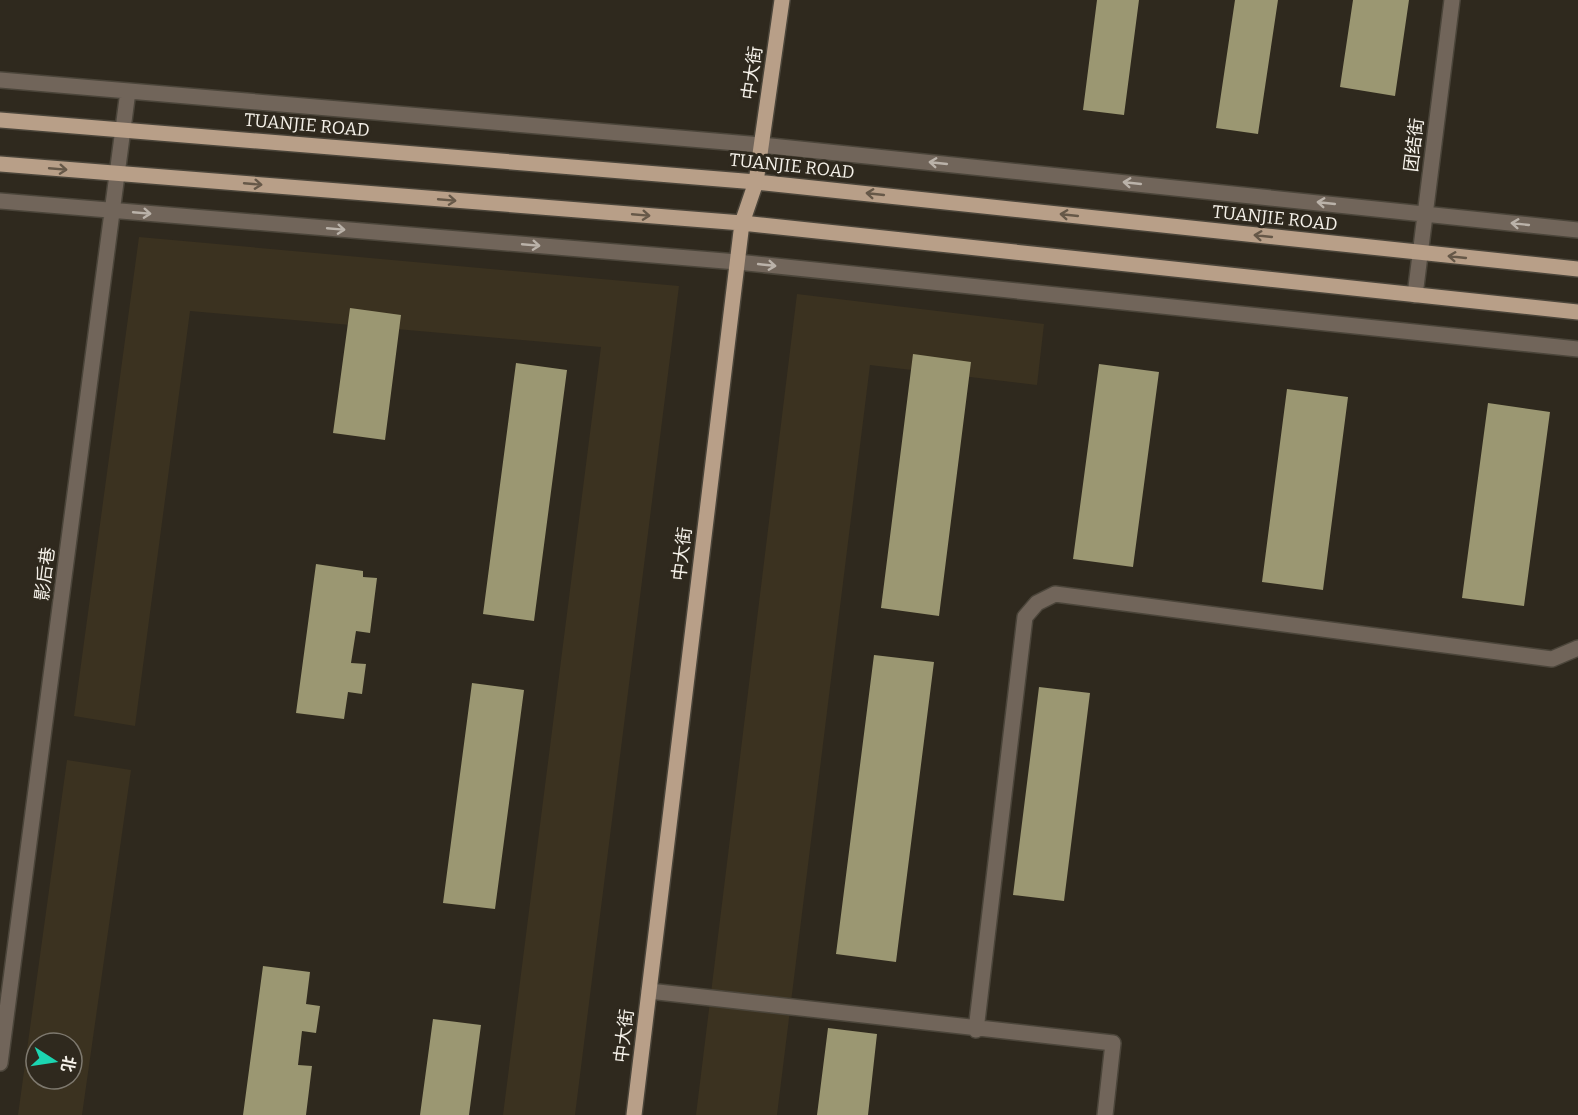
<svg xmlns="http://www.w3.org/2000/svg" width="1578" height="1115" viewBox="0 0 1578 1115" font-family="Bitter,'Noto Sans SC',serif">
<rect width="100%" height="100%" fill="#2f291e"/>
<!-- built -->
<path fill="#3b3220" fill-rule="evenodd" d="M139,237l540,49 -104,829h-72l98,-768 -411,-36 -55,415 -61,-10z
M797,294l247,30 -7,61 -167,-20 -93,750h-81z
M67,760l64,10 -49,345h-64zM36,1043h36v36h-36z"/>
<!-- building -->
<path fill="#9b9772" d="M1097,0h42l-15,115 -41,-5z
M1235,0h43l-20,134 -42,-6z
M1353,0h56l-14,96 -55,-9z
M350,308l51,7 -16,125 -52,-7z
M913,354l58,8 -32,254 -58,-8z
M516,363l51,7 -33,251 -51,-7z
M1099,364l60,8 -26,195 -60,-8z
M1287,389l61,8 -25,193 -61,-8z
M1488,403l62,9 -26,194 -62,-8z
M316,564l47,7v6l14,1 -7,55 -14,-2 -5,32 15,1 -4,30 -14,-2 -4,27 -48,-6z
M874,655l60,7 -38,300 -60,-8z
M472,683l52,7 -29,219 -52,-6z
M1039,687l51,6 -26,208 -51,-6z
M263,966l47,6 -4,32 14,2 -4,27 -14,-2 -4,34 14,1 -6,49h-63z
M433,1019l48,6 -12,90h-49z
M828,1028l49,6 -9,81h-51z"/>
<g fill="none" stroke-linecap="round" stroke-linejoin="round">
<!-- minor casing -->
<g stroke="#4b453a" stroke-width="18">
<path id="minor" d="M0,80l761,65 817,85
M0,201l737,61 841,87
M1415,295l37,-295
M649,991l464,52 -8,72
M976,1030l49,-413 12,-14 18,-9 497,65 26,-11
M0,1063l128,-972"/>
</g>
<!-- major casing -->
<g stroke="#4b453a" stroke-width="18">
<path id="major" d="M0,120l756,62 822,87
M0,164l742,59 836,89
M634,1115l108,-892 14,-41 26,-182"/>
</g>
<!-- minor -->
<use href="#minor" stroke="#71655a" stroke-width="15"/>
<!-- major -->
<use href="#major" stroke="#b89f88" stroke-width="15"/>
</g>
<!-- one-way arrows -->
<defs><path id="oneway-shaft" d="M-6 0H5M1.5-3L5.5 0L1.5 3" fill="none" stroke-width="1.6" stroke-linecap="round" stroke-linejoin="round" transform="scale(1.5)"/></defs>
<g stroke="#bab2a9">
<use href="#oneway-shaft" transform="translate(938 163) rotate(-174)"/>
<use href="#oneway-shaft" transform="translate(1132 183) rotate(-174)"/>
<use href="#oneway-shaft" transform="translate(1326 203) rotate(-174)"/>
<use href="#oneway-shaft" transform="translate(142 213) rotate(5)"/>
<use href="#oneway-shaft" transform="translate(1520 224) rotate(-174)"/>
<use href="#oneway-shaft" transform="translate(336 229) rotate(5)"/>
<use href="#oneway-shaft" transform="translate(531 245) rotate(5)"/>
<use href="#oneway-shaft" transform="translate(767 265) rotate(6)"/>
</g>
<g stroke="#665848">
<use href="#oneway-shaft" transform="translate(58 169) rotate(5)"/>
<use href="#oneway-shaft" transform="translate(253 184) rotate(5)"/>
<use href="#oneway-shaft" transform="translate(875 194) rotate(-174)"/>
<use href="#oneway-shaft" transform="translate(447 200) rotate(5)"/>
<use href="#oneway-shaft" transform="translate(641 215) rotate(5)"/>
<use href="#oneway-shaft" transform="translate(1069 215) rotate(-174)"/>
<use href="#oneway-shaft" transform="translate(1263 236) rotate(-174)"/>
<use href="#oneway-shaft" transform="translate(1457 257) rotate(-174)"/>
</g>
<g text-anchor="middle" dominant-baseline="central" stroke-width="6" stroke-linejoin="round" paint-order="stroke">
<!-- street labels -->
<g font-size="18" fill="#f5f1e9" stroke="#2f291e">
<text transform="translate(752 73) rotate(-82)">中大街</text>
<text transform="translate(307 125) rotate(5)">TUANJIE ROAD</text>
<text transform="translate(1414 145) rotate(-83)">团结街</text>
<text transform="translate(792 166) rotate(6)">TUANJIE ROAD</text>
<text transform="translate(1275 218) rotate(6)">TUANJIE ROAD</text>
<text transform="translate(682 554) rotate(-83)">中大街</text>
<text transform="translate(45 574) rotate(-83)">影后巷</text>
<text transform="translate(624 1036) rotate(-83)">中大街</text>
</g>
</g>
<!-- north arrow -->
<g transform="translate(54 1061) rotate(102)"><circle r="28" fill="#2f291e" stroke="#7e796f" stroke-width="1.5"/>
<path d="M0-4.5L10 22L0 15L-10 22Z" fill="#1cd5b1"/>
<text y="-9" font-size="16" font-weight="bold" text-anchor="middle" fill="#f5f1e9">北</text>
</g>
</svg>
